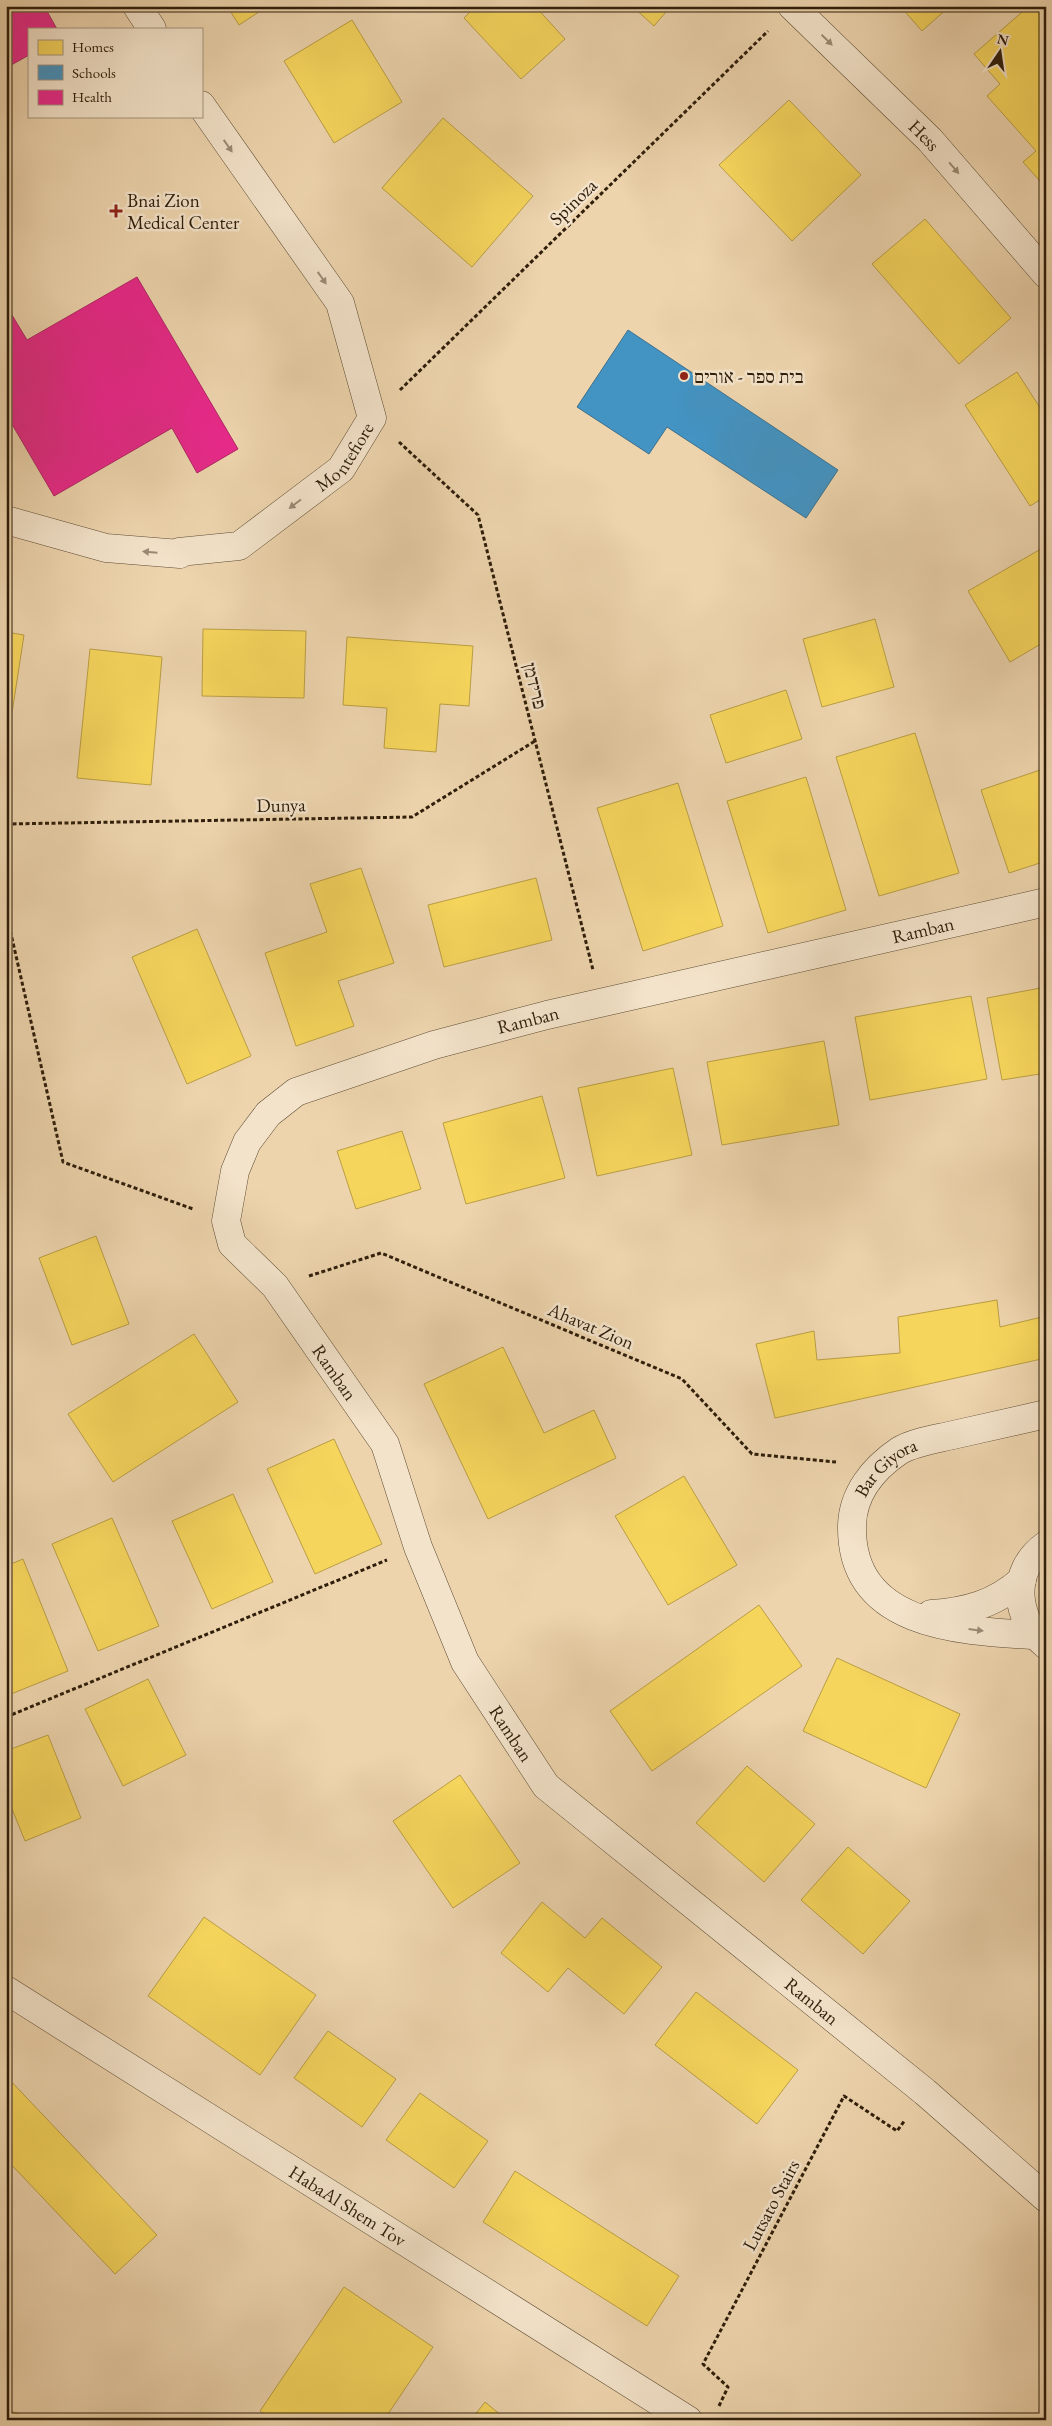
<svg xmlns="http://www.w3.org/2000/svg" width="1052" height="2426" viewBox="0 0 1052 2426" font-family="'EB Garamond','Frank Ruhl Libre',serif">
<rect width="100%" height="100%" fill="#edd4ad"/>
<filter id="stains"><feTurbulence type="fractalNoise" baseFrequency=".004" numOctaves="4"/><feColorMatrix values="0 0 0 0 .2 0 0 0 0 .09 0 0 0 0 .02 0 0 0 .5 -.17"/></filter>
<radialGradient id="worn" r=".72"><stop offset=".6" stop-color="#630" stop-opacity="0"/><stop offset="1" stop-color="#630" stop-opacity=".3"/></radialGradient>
<!-- homes -->
<path fill="#f6d55c" stroke="#ba9e44" d="M227,6h41l-29,19z
M476,6h59l30,33 -44,40 -57,-61z
M632,6h39l-17,20z
M900,6h50l-28,25z
M1029,6h17v182l-23,-26 13,-11 -49,-55 13,-12 -26,-30z
M352,20l50,82 -68,41 -50,-82z
M789,100l72,75 -69,66 -73,-76z
M443,118l90,78 -61,71 -90,-79z
M925,219l86,99 -52,46 -87,-100z
M1017,372l29,45v79l-16,10 -65,-101z
M1046,546v95l-36,21 -42,-71z
M875,619l19,68 -72,20 -19,-68z
M203,629l103,2 -2,67 -102,-2z
M6,632l18,3 -18,117z
M347,637l126,9 -4,60 -29,-2 -4,48 -52,-4 3,-40 -44,-3z
M90,649l72,8 -11,128 -74,-7z
M786,690l16,49 -76,24 -16,-48z
M915,733l44,140 -80,23 -43,-139z
M1046,768v93l-37,12 -28,-83z
M806,777l40,133 -78,23 -41,-132z
M678,783l45,143 -80,25 -46,-143z
M361,868l33,95 -56,18 16,45 -58,20 -31,-93 62,-21 -17,-48z
M536,878l16,62 -108,27 -16,-62z
M197,929l54,127 -64,28 -55,-127z
M1046,987v86l-44,7 -15,-82z
M971,996l16,83 -117,21 -15,-83z
M824,1041l15,84 -117,20 -15,-83z
M673,1068l19,87 -95,21 -19,-88z
M542,1096l23,82 -99,26 -23,-81z
M402,1131l19,58 -65,20 -19,-58z
M96,1236l33,88 -57,21 -33,-87z
M997,1300l3,27 46,-11v42l-271,60 -19,-74 58,-13 3,29 83,-7 -2,-36z
M194,1334l44,68 -125,80 -45,-68z
M503,1347l41,86 50,-23 22,48 -128,61 -64,-135z
M334,1439l48,105 -67,30 -48,-105z
M684,1476l53,89 -69,40 -53,-89z
M233,1494l40,88 -61,27 -40,-88z
M112,1518l47,108 -61,25 -46,-107z
M23,1559l45,112 -62,25v-130z
M759,1605l43,61 -150,105 -42,-60z
M837,1658l123,56 -34,74 -123,-57z
M148,1679l38,76 -63,31 -38,-77z
M48,1735l33,83 -56,23 -19,-47v-43z
M747,1766l68,58 -51,58 -68,-59z
M460,1775l60,88 -67,45 -60,-87z
M848,1847l62,54 -47,53 -62,-54z
M542,1902l43,36 17,-20 60,49 -38,47 -56,-46 -20,24 -47,-39z
M204,1917l112,78 -56,80 -112,-79z
M696,1992l102,78 -41,54 -102,-79z
M328,2031l68,48 -34,48 -68,-49z
M6,2076l151,159 -42,39 -109,-115z
M420,2093l68,48 -34,47 -68,-48z
M515,2171l164,105 -32,50 -164,-104z
M344,2287l89,60 -49,73h-112l-12,-9z
M485,2402l22,18h-36z
M6,2410l35,10h-35z"/>
<!-- schools -->
<path fill="#4393c3" stroke="#3d708c" d="M628,330l210,140 -32,48 -139,-91 -18,27 -72,-47z"/>
<!-- health -->
<path fill="#e7298a" stroke="#b02664" d="M6,6h38l13,23h-28v26l-23,13z
M137,277l101,172 -41,24 -25,-45 -118,68 -48,-82v-109l21,35z"/>
<g fill="none" stroke-linecap="round" stroke-linejoin="round">
<!-- minor casing -->
<g stroke="#5e4c34" stroke-width="29">
<g id="minor">
<path d="M137,6l15,23"/>
<path id="s1" d="M792,6l138,134 116,134"/>
<path id="s2" d="M6,520l100,28 74,6 -1,-2 60,-6 102,-77 31,-51 -32,-115 -139,-198"/>
<path id="s3" d="M1046,902l-499,113 -113,30 -138,47 -28,22 -21,28 -12,29 -9,50 6,23 43,42 110,158 33,103 47,115 81,124 379,306 121,106"/>
<path d="M931,1614c35,-2 64,-10 91,-34"/>
<path id="s4" d="M1034,1635c-76,-4 -184,-9 -182,-110 1,-32 22,-57 47,-74 15,-9 37,-12 54,-16 31,-7 62,-14 93,-21"/>
<path id="s5" d="M6,1990l682,430"/>
</g>
</g>
<!-- tertiary casing -->
<g stroke="#5e4c34" stroke-width="29">
<path id="tertiary" d="M1046,1545c-37,26 -31,74 0,100"/>
</g>
<!-- path -->
<path stroke="#2f1e0b" stroke-width="3" stroke-dasharray="4 2.5" stroke-linecap="butt" d="M400,390l368,-359
M399,442l79,73 115,455
M6,824l406,-7 123,-76
M6,912l57,250 130,47
M309,1276l72,-23 301,126 70,75 84,8
M6,1717l381,-157
M719,2406l9,-19 -25,-23 141,-268 53,35 8,-11"/>
<!-- minor -->
<use href="#minor" stroke="#f3e3ca" stroke-width="28"/>
<!-- tertiary -->
<use href="#tertiary" stroke="#f3e3ca" stroke-width="28"/>
</g>
<!-- one-way arrows -->
<defs><path id="oneway-solid" d="M-6-.8H1V-3.2L6.5 0L1 3.2V.8H-6Z" transform="scale(1.25)"/></defs>
<g fill="#9b8a74">
<use href="#oneway-solid" transform="translate(827 40) rotate(44)"/>
<use href="#oneway-solid" transform="translate(228 146) rotate(55)"/>
<use href="#oneway-solid" transform="translate(954 168) rotate(49)"/>
<use href="#oneway-solid" transform="translate(322 278) rotate(55)"/>
<use href="#oneway-solid" transform="translate(295 504) rotate(143)"/>
<use href="#oneway-solid" transform="translate(150 552) rotate(-175)"/>
<use href="#oneway-solid" transform="translate(976 1630) rotate(7)"/>
</g>
<!-- markers -->
<g fill="#8f2418" stroke="#f3e3ca" stroke-width="2">
<path d="M113.5 203.5h5v5h5v5h-5v5h-5v-5h-5v-5h5z"/>
<circle cx="684" cy="376" r="5"/>
</g>
<g text-anchor="middle" dominant-baseline="central" stroke-width="5" stroke-linejoin="round" paint-order="stroke">
<!-- street labels -->
<g font-size="19" fill="#2f1e0b" stroke="#f3e3ca">
<text stroke="none"><textPath href="#s1" startOffset="185">Hess</textPath></text>
<text transform="translate(573 202) rotate(-44)">Spinoza</text>
<text stroke="none"><textPath href="#s2" startOffset="380">Montefiore</textPath></text>
<text transform="translate(535 686) rotate(76)">פרידמן</text>
<text transform="translate(281 805) rotate(-1)">Dunya</text>
<text transform="translate(923 930) rotate(-13)">Ramban</text>
<text transform="translate(528 1020) rotate(-14)">Ramban</text>
<text transform="translate(591 1326) rotate(23)">Ahavat Zion</text>
<text stroke="none"><textPath href="#s3" startOffset="1116">Ramban</textPath></text>
<text stroke="none"><textPath href="#s4" startOffset="311">Bar Giyora</textPath></text>
<text stroke="none"><textPath href="#s3" startOffset="1521">Ramban</textPath></text>
<text stroke="none"><textPath href="#s3" startOffset="1926">Ramban</textPath></text>
<text stroke="none"><textPath href="#s5" startOffset="404">HabaAl Shem Tov</textPath></text>
<text transform="translate(771 2205) rotate(-62)">Lutsato Stairs</text>
</g>
<!-- poi labels -->
<g font-size="19" fill="#2f1e0b" stroke="#f3e3ca" text-anchor="start">
<text x="127" y="200">Bnai Zion<tspan x="127" dy="22">Medical Center</tspan></text>
<text x="694" y="376">בית ספר - אורים</text>
</g>
</g>
<!-- margin -->
<rect width="1052" height="2426" fill="none" stroke="#edd4ad" stroke-width="25"/>
<rect x="8" y="8" width="1037" height="2411" fill="none" stroke="#2f1e0b" stroke-width="2.5"/>
<rect x="12" y="12" width="1027" height="2401" fill="none" stroke="#2f1e0b"/>
<!-- legend -->
<rect x="28" y="28" width="175" height="90" fill="#f3e3ca" stroke="#a5947e"/>
<rect x="38" y="40" width="25" height="15" fill="#f6d55c" stroke="#a5947e"/>
<text x="72" y="52" font-size="15" fill="#2f1e0b">Homes</text>
<rect x="38" y="65" width="25" height="15" fill="#4393c3" stroke="#a5947e"/>
<text x="72" y="78" font-size="15" fill="#2f1e0b">Schools</text>
<rect x="38" y="90" width="25" height="15" fill="#e7298a" stroke="#a5947e"/>
<text x="72" y="102" font-size="15" fill="#2f1e0b">Health</text>
<!-- north arrow -->
<g transform="translate(1000 52) rotate(13)" stroke="#f3e3ca" stroke-width="4" paint-order="stroke">
<path d="M0-4L9 19L0 12L-9 19Z" fill="#2f1e0b"/>
<text y="-8" font-size="14" font-weight="bold" text-anchor="middle" fill="#2f1e0b">N</text>
</g>
<rect width="100%" height="100%" filter="url(#stains)"/>
<rect width="100%" height="100%" fill="url(#worn)"/>
</svg>
